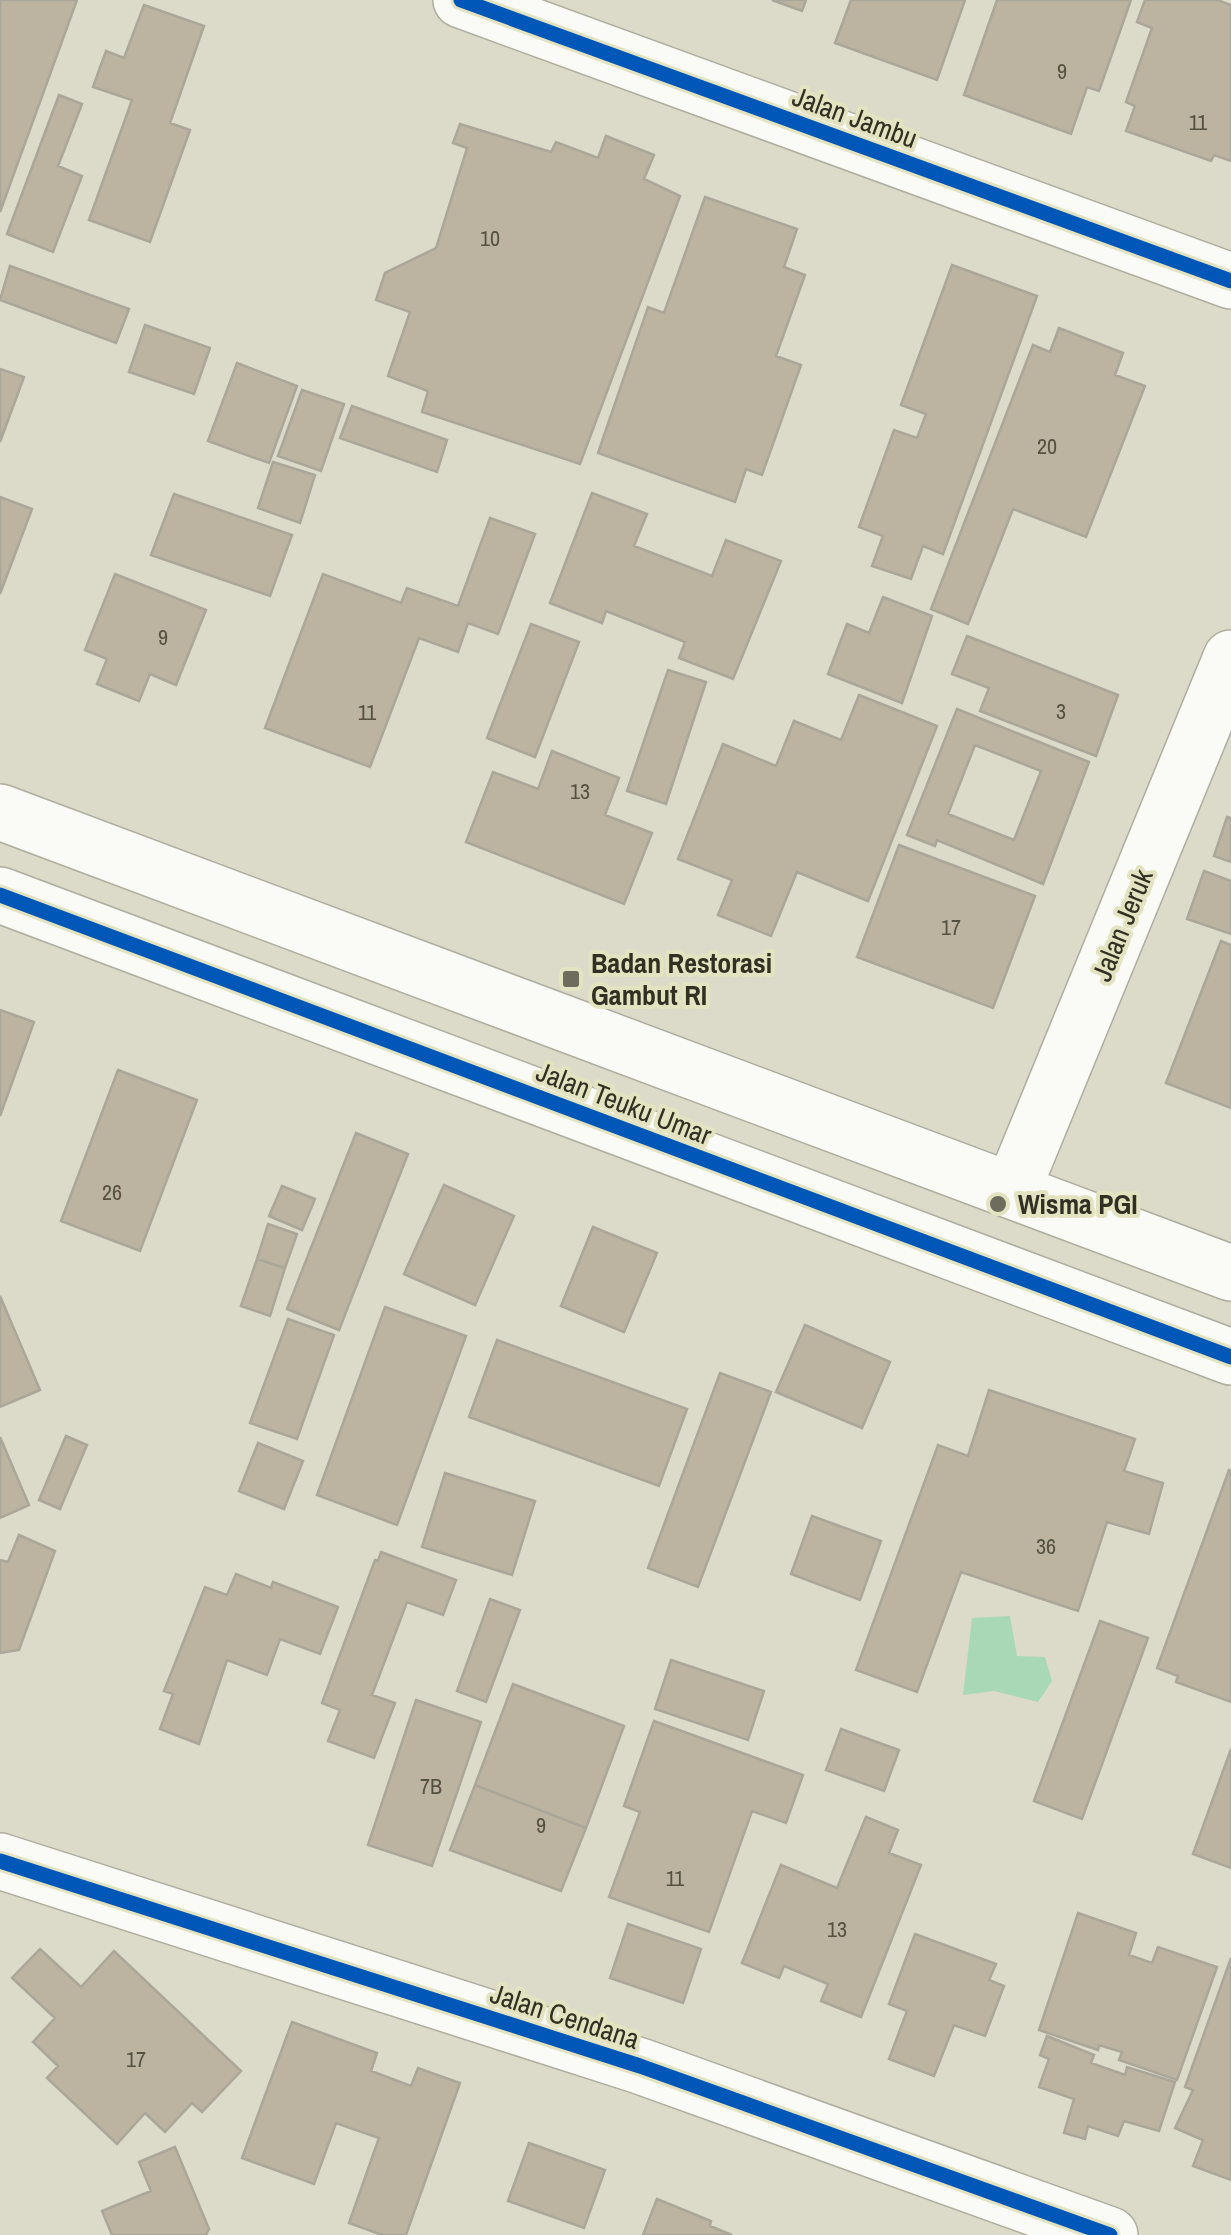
<svg xmlns="http://www.w3.org/2000/svg" width="1231" height="2235" viewBox="0 0 1231 2235" font-family="'Archivo Narrow',sans-serif">
<rect width="100%" height="100%" fill="#dcdbc9"/>
<!-- water -->
<path fill="#a9d8b7" d="M1010,1616l7,40 28,1 7,24 -14,21 -44,-11 -31,4 9,-77z"/>
<!-- building -->
<path fill="#bcb4a1" stroke="#aaa699" stroke-width="2.5" fill-rule="evenodd" d="M0,0h77l-77,212z
M772,0h34l-4,11z
M851,0h114l-28,80 -102,-37z
M997,0h134l-32,91 -12,-4 -16,47 -107,-39z
M1145,0h72l14,5v156l-17,-6 -3,6 -85,-30 9,-25 -9,-4 26,-74 -15,-6z
M144,5l60,21 -34,97 20,7 -40,112 -61,-22 43,-120 -39,-13 13,-36 18,7z
M59,95l23,9 -24,62 24,10 -29,76 -46,-18z
M460,124l91,28 5,-10 42,16 8,-22 48,19 -10,24 36,17 -100,268 -158,-52 6,-21 -40,-15 22,-64 -34,-12 9,-27 51,-25 31,-100 -14,-5z
M705,197l92,32 -13,38 21,8 -29,81 25,9 -39,110 -16,-6 -11,33 -137,-49 50,-146 16,6z
M952,265l85,31 -94,258 -20,-8 -12,33 -39,-13 11,-30 -24,-9 35,-97 23,8 9,-24 -25,-9z
M10,266l119,43 -13,34 -116,-43z
M145,325l65,23 -16,46 -65,-22z
M1059,328l64,25 -8,22 30,11 -59,151 -73,-28 -45,115 -37,-15 102,-264 17,7z
M237,363l60,23 -28,77 -61,-22z
M0,369l24,8 -24,65z
M302,390l42,14 -23,67 -43,-15z
M352,406l95,34 -10,32 -97,-34z
M273,462l42,13 -15,48 -42,-15z
M592,493l55,21 -13,32 78,30 14,-36 55,21 -48,118 -54,-21 6,-16 -79,-31 -4,12 -52,-20z
M174,494l118,41 -22,61 -119,-41z
M0,497l32,12 -32,85z
M490,518l45,16 -37,100 -30,-11 -10,29 -39,-14 -49,129 -105,-39 58,-154 78,29 6,-15 51,18z
M115,574l91,36 -30,75 -26,-11 -11,27 -42,-17 10,-25 -22,-9z
M883,597l49,19 -30,87 -74,-29 19,-50 22,9z
M531,624l48,18 -44,115 -48,-19z
M967,636l151,59 -22,61 -116,-45 9,-23 -37,-14z
M668,670l38,12 -40,122 -39,-13z
M859,695l78,31 -69,175 -71,-29 -26,64 -53,-21 14,-35 -54,-21 45,-115 53,22 18,-45 47,19z
M957,709l132,53 -46,122 -106,-44 -2,6 -28,-11zM975,745l66,26 -27,69 -66,-26z
M552,751l67,27 -14,37 47,18 -28,71 -158,-62 27,-70 45,17z
M1227,817l4,1v44l-17,-6z
M899,845l136,51 -42,112 -136,-51z
M1204,871l27,10v53l-44,-15z
M1221,941l10,4v163l-65,-25z
M0,1010l34,12 -34,94z
M118,1070l79,30 -57,151 -79,-30z
M356,1133l52,21 -69,176 -52,-21z
M444,1185l70,31 -39,89 -71,-31z
M282,1186l33,13 -13,31 -33,-14z
M268,1224l29,10 -12,34 -28,-9z
M593,1227l64,26 -33,79 -63,-26z
M257,1259l28,9 -15,48 -29,-10z
M0,1296l40,94 -40,17z
M385,1307l81,29 -69,189 -80,-30z
M288,1319l46,16 -37,104 -47,-16z
M805,1325l85,37 -28,66 -86,-36z
M497,1340l190,69 -28,77 -190,-69z
M720,1373l51,19 -73,195 -50,-19z
M989,1390l146,49 -11,32 39,12 -14,51 -42,-12 -29,89 -117,-39 -44,120 -61,-22 82,-225 30,11z
M66,1436l21,9 -27,64 -21,-9z
M0,1437l29,68 -29,13z
M258,1443l45,18 -19,48 -45,-18z
M1229,1470l2,1v231l-55,-20 2,-6 -21,-8z
M445,1473l90,28 -23,74 -90,-28z
M812,1516l69,25 -21,59 -69,-26z
M19,1535l36,16 -36,99 -19,3v-93l8,2z
M381,1552l75,28 -13,35 -36,-13 -35,93 23,8 -21,55 -46,-17 12,-31 -18,-7 53,-143 3,1z
M236,1574l35,14 2,-6 65,25 -18,47 -40,-15 -13,36 -40,-15 -28,84 -39,-15 13,-35 -9,-3 41,-104 22,8z
M490,1599l30,11 -34,92 -29,-11z
M1100,1621l48,17 -66,181 -48,-18z
M671,1660l93,31 -16,49 -93,-31z
M513,1684l111,42 -38,102 -111,-43z
M416,1700l65,22 -49,144 -64,-21z
M654,1721l149,54 -17,48 -34,-12 -43,121 -100,-35 31,-85 -16,-6z
M841,1729l58,21 -15,41 -58,-21z
M1231,1749v119l-38,-14z
M475,1785l111,43 -25,63 -111,-41z
M866,1817l32,13 -9,23 32,12 -60,152 -40,-16 7,-17 -44,-18 -5,12 -37,-15 39,-98 56,23z
M1078,1913l58,20 -7,22 23,8 6,-16 59,20 -40,113 -58,-20 3,-8 -23,-7 -1,5 -59,-20z
M628,1924l73,25 -18,54 -73,-25z
M915,1934l81,30 -7,16 15,6 -19,50 -31,-11 -20,51 -45,-17 18,-48 -18,-7z
M40,1949l41,38 33,-36 127,120 -39,41 -10,-9 -27,29 -20,-19 -28,31 -70,-66 11,-12 -25,-24 22,-24 -43,-40z
M1231,1958v222l-38,-14 10,-26 -28,-12 18,-38 -8,-3z
M292,2022l85,31 -6,18 40,15 7,-18 42,15 -54,152h-24l-33,-12 30,-85 -43,-15 -22,61 -72,-26z
M1047,2036l47,19 -3,8 34,12 2,-8 48,15 -16,49 -35,-10 -6,15 -30,-10 -3,13 -21,-6 10,-34 -35,-12 10,-28 -9,-4z
M529,2143l76,27 -21,58 -76,-27z
M175,2147l34,82 -3,6h-94l-10,-24 49,-20 -12,-29z
M657,2199l54,22 -1,5 22,9h-89z"/>
<g fill="none" stroke-linecap="round" stroke-linejoin="round">
<!-- minor casing -->
<g stroke="#aead9f" stroke-width="58">
<path id="minor" d="M461,0l770,281
M0,812l1231,461
M0,895l1231,462
M1012,1191l219,-533
M0,1861l640,205 470,169"/>
</g>
<!-- minor -->
<use href="#minor" stroke="#fafaf7" stroke-width="55"/>
<!-- cycleway casing -->
<g stroke="#e4e3c1" stroke-width="21">
<path id="cycleway" d="M461,0l770,281
M0,895l1231,462
M0,1861l640,205 470,169"/>
</g>
<!-- cycleway -->
<use href="#cycleway" stroke="#0057b8" stroke-width="15"/>
</g>
<!-- markers -->
<g fill="#6d6c5d" stroke="#e4e3c1" stroke-width="4">
<rect x="561" y="969" width="20" height="20" rx="5"/>
<circle cx="998" cy="1204" r="10"/>
</g>
<g text-anchor="middle" dominant-baseline="central" stroke-width="8" stroke-linejoin="round" paint-order="stroke">
<!-- number labels -->
<g font-size="22" fill="#545142">
<text x="1062" y="71">9</text>
<text x="1198" y="122">11</text>
<text x="490" y="238">10</text>
<text x="1047" y="446">20</text>
<text x="163" y="637">9</text>
<text x="1061" y="711">3</text>
<text x="367" y="712">11</text>
<text x="580" y="791">13</text>
<text x="951" y="927">17</text>
<text x="112" y="1192">26</text>
<text x="1046" y="1546">36</text>
<text x="431" y="1786">7B</text>
<text x="541" y="1825">9</text>
<text x="675" y="1878">11</text>
<text x="837" y="1929">13</text>
<text x="136" y="2059">17</text>
</g>
<!-- street labels -->
<g font-size="28" fill="#313023" stroke="#e4e3c1">
<text transform="translate(855 117) rotate(20)">Jalan Jambu</text>
<text transform="translate(1122 925) rotate(-68)">Jalan Jeruk</text>
<text transform="translate(624 1103) rotate(21)">Jalan Teuku Umar</text>
<text transform="translate(565 2016) rotate(18)">Jalan Cendana</text>
</g>
<!-- poi labels -->
<g font-size="28" font-weight="bold" fill="#313023" stroke="#e4e3c1" text-anchor="start">
<text x="591" y="963">Badan Restorasi<tspan x="591" dy="32">Gambut RI</tspan></text>
<text x="1018" y="1204">Wisma PGI</text>
</g>
</g>
</svg>
